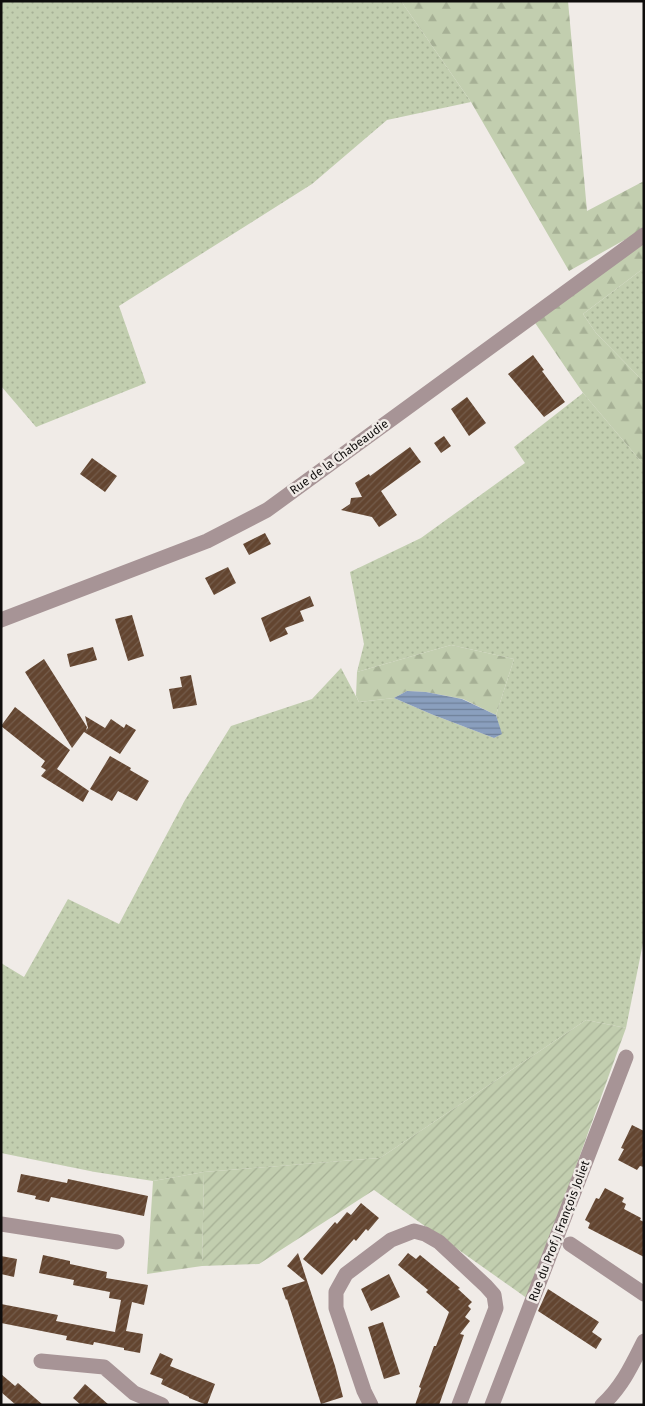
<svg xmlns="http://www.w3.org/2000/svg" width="645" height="1406" viewBox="0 0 645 1406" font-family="'Fira Sans',sans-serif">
<defs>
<pattern id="grass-dots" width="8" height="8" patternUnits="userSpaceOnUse" patternTransform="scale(1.25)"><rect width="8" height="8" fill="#c2ceaf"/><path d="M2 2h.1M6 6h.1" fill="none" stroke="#a6b095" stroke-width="1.8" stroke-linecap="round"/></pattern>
<pattern id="forest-firs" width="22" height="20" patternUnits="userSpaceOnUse" patternTransform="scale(1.25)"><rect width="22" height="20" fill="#c2ceaf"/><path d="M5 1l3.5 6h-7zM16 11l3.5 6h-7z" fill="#a6b095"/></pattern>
<pattern id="garden-furrows" width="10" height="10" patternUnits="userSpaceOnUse" patternTransform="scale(1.25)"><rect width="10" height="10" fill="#c2ceaf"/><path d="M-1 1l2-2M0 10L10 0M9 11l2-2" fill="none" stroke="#a6b095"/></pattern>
<pattern id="water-rules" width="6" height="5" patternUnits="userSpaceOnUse" patternTransform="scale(1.25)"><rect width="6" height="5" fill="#8a9fbe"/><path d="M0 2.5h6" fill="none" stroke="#6f8099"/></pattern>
<pattern id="building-hatch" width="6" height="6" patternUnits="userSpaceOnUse" patternTransform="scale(1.25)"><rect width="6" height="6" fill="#634530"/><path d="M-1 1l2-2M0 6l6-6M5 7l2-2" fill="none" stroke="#745c4b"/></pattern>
</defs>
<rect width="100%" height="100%" fill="#f0ebe7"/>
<!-- grass -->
<path fill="url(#grass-dots)" d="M1,1h400l70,101 -84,18 -75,64 -193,122 27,77 -110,44 -35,-41z
M644,268v114l-48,-49 -13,-19z
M583,393l61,72v473l-18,90 -40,-8 -206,138 -176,14 -51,9 -58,-9 -94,-19v-190l23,14 44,-78 51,25 66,-124 46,-74 81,-27 29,-31 18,34 35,-4 37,16 63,24 7,-4 -5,-19 18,-56 -63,-14 -94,27 7,-28 -14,-72 71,-34 104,-75 -11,-16z"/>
<!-- forest -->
<path fill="url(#forest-firs)" d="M401,1h167l19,210 57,-30v48l-75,42 -98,-169z
M644,235v33l-61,46 13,19 47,48 1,84 -61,-72 -52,-76z
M451,645l63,14 -18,56 -33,-16 -37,-7 -19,-1 -13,7 -35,4 -3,-6 1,-24z
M204,1172l-2,94 -55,8 6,-93z"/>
<!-- garden -->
<path fill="url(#garden-furrows)" d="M586,1020l40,8 -98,271 -154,-109 -115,74 -57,2 2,-94 176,-14z"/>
<!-- water -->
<path fill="url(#water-rules)" d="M407,691l19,1 36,7 34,16 6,19 -8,4 -63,-24 -37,-16z"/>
<!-- building -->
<path fill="url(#building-hatch)" d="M533,355l11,15 -2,1 23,31 -21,15 -36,-43z
M467,397l19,26 -17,13 -18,-27z
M444,436l7,10 -10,7 -7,-10z
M410,447l11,15 -40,29 16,24 -18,12 -7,-10 -31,-7 9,-6 1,-6 11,-1 -7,-14 14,-9 1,2z
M92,458l25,18 -12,16 -25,-18z
M265,533l6,11 -22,11 -6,-11z
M228,567l8,16 -22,12 -9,-17z
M310,596l4,10 -14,5 4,10 -19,7 3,6 -18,8 -9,-24z
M132,615l12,41 -16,5 -13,-42z
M93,647l4,13 -27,7 -3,-13z
M44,659l43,68 -1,3 2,-2 -3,-12 20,12 6,-9 13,9 2,-4 10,6 -16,24 -36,-22 -12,16 -47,-76z
M191,675l6,30 -24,4 -4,-20 13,-2 -2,-10z
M15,707l55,43 -13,19 32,22 -6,11 -42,-26 5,-6 -5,-3 4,-6 -44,-35z
M110,756l21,12 -1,2 19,11 -12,20 -19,-10 -6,10 -22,-12z
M632,1125l12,6v36l-4,-1 -3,4 -19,-10 6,-11 -3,-1z
M21,1174l46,9 1,-4 80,17 -4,20 -93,-19 -2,5 -14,-3 1,-3 -19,-4z
M605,1188l19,10 -2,4 4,2 -2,5 17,9 -1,2 4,2v35l-56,-29 2,-5 -5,-3 11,-22 3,1z
M361,1203l18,15 -11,13 -2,-2 -10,12 -2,-2 -32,36 -19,-16 32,-37 2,2 10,-12 4,3z
M298,1253l37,113 8,31 -22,7 -34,-105 -1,1 -4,-12 23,-7 -18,-15z
M408,1253l8,6 4,-4 40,33 -2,1 14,13 -4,4 3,3 -6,8 5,4 -10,13 4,1 -25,70h-24l6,-17 -2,-1 11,-30 4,-11h2l13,-34 -23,-20 2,-2 -30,-25z
M43,1255l27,6v3l37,8 -1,6 42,7 -4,20 -12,-3 -6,29 17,3 -3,19 -16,-3v-2l-30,-6 -1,3 -27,-5 1,-4 -66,-13v-19l57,11 -2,6 59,11 6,-32 -12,-2 1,-6 -37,-7 1,-5 -35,-7z
M1,1256l16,3 -3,18 -13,-3z
M389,1274l11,23 -29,14 -10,-22z
M548,1289l51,33 -7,10 10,7 -6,10 -58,-38z
M383,1322l17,52 -16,5 -16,-52z
M160,1353l13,6 -3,7 45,18 -8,21 -18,-7v-1l-28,-13 2,-5 -13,-5z
M1,1374l14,12 3,-3 25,22h-27l-15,-13z
M85,1384l24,21h-28l-8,-7z"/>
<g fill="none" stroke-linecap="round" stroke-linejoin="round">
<!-- street -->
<path stroke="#a79496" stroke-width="15" d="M1,620l206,-79 60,-31 377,-275
M1,1224l116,18
M570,1244l74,50
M41,1361l63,6 30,26 28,12
M371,1405l-7,-14 -28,-83v-16l10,-18 45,-34 23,-9 11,3 14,8 47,44 8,9 2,13 -37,97
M492,1405l134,-348
M602,1405c20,-18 30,-40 42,-64"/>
</g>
<g text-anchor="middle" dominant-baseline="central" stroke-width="5" stroke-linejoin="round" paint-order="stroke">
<!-- street labels -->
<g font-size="12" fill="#0f0d0c" stroke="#f0ebe7">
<text transform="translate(339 457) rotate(-36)">Rue de la Chabeaudie</text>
<text transform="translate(559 1231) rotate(-69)">Rue du Prof J François Joliet</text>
</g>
</g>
<!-- border -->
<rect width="645" height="1406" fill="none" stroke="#0f0d0c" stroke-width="5"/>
</svg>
